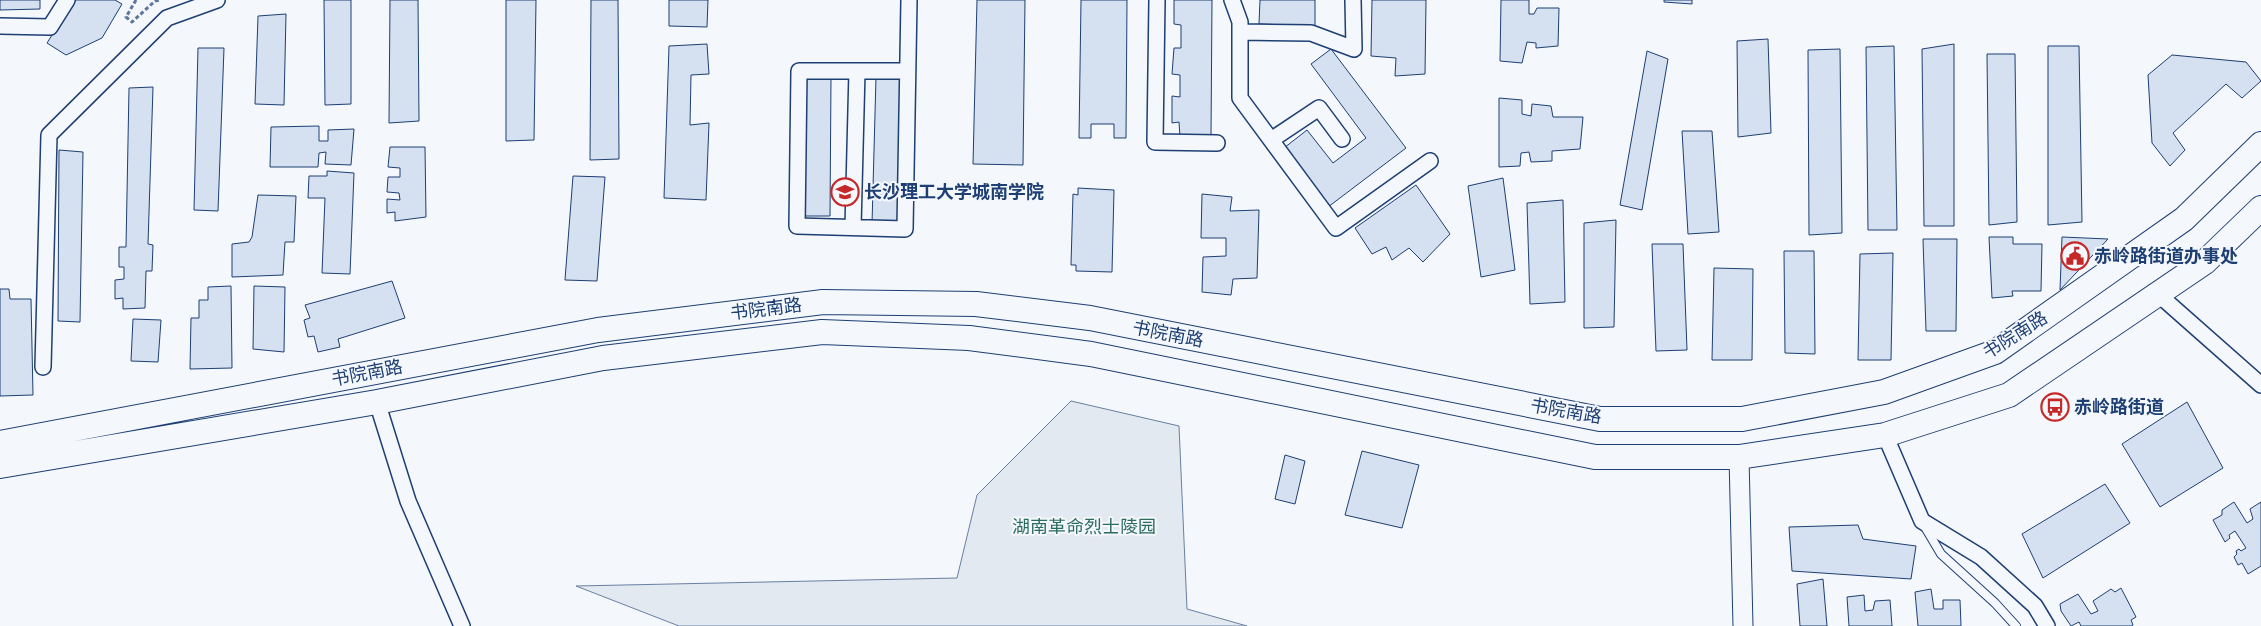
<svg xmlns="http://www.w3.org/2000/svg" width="2261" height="626" viewBox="0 0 2261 626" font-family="Karla,'Noto Sans SC',sans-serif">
<rect width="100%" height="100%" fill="#f4f7fb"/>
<!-- green -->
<path fill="#e3e9f0" stroke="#687fa3" d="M1071,401l108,25 8,183 60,17h-568l-103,-40 381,-8 20,-83z"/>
<!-- building -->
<path fill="#d5e0f0" stroke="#1d3f73" d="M0,0h40v9l-40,1z
M74,0h41l7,4 -20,34 -36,17 -19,-12z
M324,0h27v104l-26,1z
M390,0h28l1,121 -30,2z
M506,0h30l-2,140 -28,1z
M591,0h27l1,159 -29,1z
M669,0h39l-1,27 -38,-1z
M977,0h48l-2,165 -50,-1z
M1081,0h46l-1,138h-12v-14h-23v14h-12z
M1174,0h38l-1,137h-31l-1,-15 -7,1v-27l8,1v-22l-8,-1 2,-26h7v-23l-7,-1z
M1260,0h55v26l-56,-2z
M1372,0h54l-1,74 -30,2 1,-18 -25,-2z
M1501,0h28v14h5l3,-6h22l-1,38 -22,2v-5l-9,-1 -5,21 -22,-2z
M1664,0h28v4l-28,-2z
M286,14l-2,91 -29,-1 3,-88z
M1768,39l3,94 -33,4 -1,-96z
M707,44l2,30 -18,1 -1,50 19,-2 -3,77 -42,-2 5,-152z
M1954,44v182h-30l-2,-177z
M1894,46l3,184h-29l-2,-183z
M2048,46h31l3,176 -34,3z
M198,48h26l-6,163 -24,-1z
M1331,49l75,99 -78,59 -44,-59 23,-18 26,33 33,-25 -55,-74z
M1840,49l2,184 -33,2 -1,-185z
M1647,51l21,8 -26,151 -22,-5z
M1987,54h28l2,168 -28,3z
M2172,55l74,7 15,19 -19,17 -16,-14 -53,49 12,17 -15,16 -18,-23 -4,-68z
M801,76l30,1 -1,139h-30z
M903,76l-2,147 -29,1 4,-147z
M153,87l-5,157 5,1 -1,26h-6l-1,37 -22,1v-11l-8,1v-19l9,-1v-12h-5v-20h7l3,-159z
M1499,98l23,2v14l9,2 1,-12 19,2 2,11h30l-3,32 -28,2v10l-21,1 -2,-10 -8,1 -1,13 -21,1z
M319,126v15h9v-11l26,-1 -3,36 -26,-1 1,-12 -7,1 -1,14h-48l1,-40z
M1682,131h30l7,101 -31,2z
M390,147h35l1,70 -31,4v-9l-8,1v-14l13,1 -1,-7 -12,-1 1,-15h12v-9l-12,-1z
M59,150l24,2 -3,170 -22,-1z
M327,171l27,2 -4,101 -28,-1 3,-75h-17l1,-22h18z
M573,176l32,1 -8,104 -32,-1z
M1503,178l12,92 -34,7 -13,-91z
M1416,185l34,49 -27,28 -14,-14 -17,12 -6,-13 -14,7 -17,-26z
M1078,188l36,2 -2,82 -36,-1v-6h-5l2,-71 5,1z
M1202,194l30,3 -2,14 29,-1 -2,68 -24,1 -2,16 -29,-3 1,-35 23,-1v-18h-25z
M258,195l38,1 -2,46h-9l-2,33 -51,2v-33l17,-2 3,-5z
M1563,200l2,102 -35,2 -3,-101z
M1616,220l-2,107 -30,1v-105z
M1989,237h24v7h29l-1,47h-29l1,5 -21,2z
M2062,237l46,2 -48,51z
M1923,239h34l-1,92h-30z
M1652,244h31l4,106 -31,1z
M1784,251h30l1,103 -30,-1z
M1893,253l-2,107h-33l2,-106z
M1714,268l39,1 -1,91h-40z
M392,281l13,37 -67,21 2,8 -22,5 -4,-16 -6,1 -4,-17 6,-2 -5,-13z
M231,286l1,82 -42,1 1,-51h8v-18h9v-13z
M254,286l31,1 -1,65 -31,-3z
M0,289h9l1,10h21l2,96 -33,1z
M133,319l28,1 -3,42 -27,-1z
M2187,402l36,66 -63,39 -38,-63z
M1362,451l57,14 -17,63 -57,-13z
M1285,455l20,6 -10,43 -20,-5z
M2105,484l25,39 -87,55 -21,-44z
M2234,502l13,21 6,-4 -3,-10 11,-7v64l-13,8 -6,-11 -4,2 -4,-8 3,-3 -1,-3 3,-2 2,2 5,-3 -11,-17 -6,4 1,3 -5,4 -12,-22 9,-5v-5z
M1858,525l5,14 53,7 -5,33 -119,-8 -3,-44z
M1823,579l4,47h-27l-3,-42z
M2121,588l15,29 -5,3 2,5 -2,1h-50l-2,-4 -8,4 -10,-15 -1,-7 18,-10 13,20 7,-3 -5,-10 18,-12 4,3z
M1931,589l3,20h9v-9h17l1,26h-43l-3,-34z
M1864,595l1,16 8,-1 2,-9 15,-1 2,26h-43l-2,-29z"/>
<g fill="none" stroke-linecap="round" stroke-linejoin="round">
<!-- service casing -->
<g stroke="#1d3f73" stroke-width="10">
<path id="service" d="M1925,527l16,27 54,49 21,23"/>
</g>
<!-- minor casing -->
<g stroke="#1d3f73" stroke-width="18">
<path id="minor" d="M1157,0l-2,142 62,1
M1232,0l8,22v76l96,130 94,-67
M0,26l50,1 17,-27
M1240,32l71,1 43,16 -1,-49
M907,71h-108l-2,155 108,3 4,-229
M1271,140l48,-32 23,31
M853,227l4,-156
M2158,294l103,91
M43,367l6,-232 118,-117 50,-18
M377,402l31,99 54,125
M1885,435l37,86 59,36 54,49 12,20"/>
</g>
<!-- tertiary casing -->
<g stroke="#1d3f73" stroke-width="21">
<path id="tertiary" d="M1739,457l4,169"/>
</g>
<!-- primary casing -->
<g stroke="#1d3f73" stroke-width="26">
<path id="primary" d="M0,443l598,-113 225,-28 153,2 114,14 510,101h142l142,-27 111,-40 189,-133 77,-75
M0,466l377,-64 226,-44 219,-26 147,6 122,16 504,103h144l146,-22 124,-40 196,-133 56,-54"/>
</g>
<!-- path -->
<path stroke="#5e769c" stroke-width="3" stroke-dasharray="4 2.5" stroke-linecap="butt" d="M136,0l-10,17 6,5 23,-21 6,-1"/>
<!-- service -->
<use href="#service" stroke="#f4f7fb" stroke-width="8"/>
<!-- minor -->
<use href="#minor" stroke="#f4f7fb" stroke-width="15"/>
<!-- tertiary -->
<use href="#tertiary" stroke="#f4f7fb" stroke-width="19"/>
<!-- primary -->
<use href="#primary" stroke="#f4f7fb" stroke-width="24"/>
</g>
<!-- icons -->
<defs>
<g id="university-ring" transform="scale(1.4375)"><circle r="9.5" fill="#f4f7fb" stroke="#c62828" stroke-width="1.5"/><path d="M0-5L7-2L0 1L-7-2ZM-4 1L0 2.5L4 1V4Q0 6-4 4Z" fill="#c62828"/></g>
<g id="civic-ring" transform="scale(1.4375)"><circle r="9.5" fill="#f4f7fb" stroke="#c62828" stroke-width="1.5"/><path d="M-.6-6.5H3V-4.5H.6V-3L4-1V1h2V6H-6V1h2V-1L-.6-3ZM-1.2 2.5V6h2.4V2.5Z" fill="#c62828"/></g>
<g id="bus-ring" transform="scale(1.4375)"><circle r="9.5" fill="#f4f7fb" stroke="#c62828" stroke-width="1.5"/><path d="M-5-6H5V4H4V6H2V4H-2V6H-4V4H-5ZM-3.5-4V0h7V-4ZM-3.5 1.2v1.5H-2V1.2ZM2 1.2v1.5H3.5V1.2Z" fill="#c62828"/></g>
</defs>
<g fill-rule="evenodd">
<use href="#university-ring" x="845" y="192"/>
<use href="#civic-ring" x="2075" y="256"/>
<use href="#bus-ring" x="2055" y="407"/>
</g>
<g text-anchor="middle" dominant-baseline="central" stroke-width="4" stroke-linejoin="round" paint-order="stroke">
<!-- poi labels -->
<g font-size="18" font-weight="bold" fill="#1d3f73" stroke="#f4f7fb" text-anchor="start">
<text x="864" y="192">长沙理工大学城南学院</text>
<text x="2094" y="256">赤岭路街道办事处</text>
<text x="2074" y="407">赤岭路街道</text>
</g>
<!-- street labels -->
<g font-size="18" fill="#1d3f73" stroke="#f4f7fb">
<text transform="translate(766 309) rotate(-7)">书院南路</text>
<text transform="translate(1168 334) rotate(11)">书院南路</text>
<text transform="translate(2015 335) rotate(-32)">书院南路</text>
<text transform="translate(367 373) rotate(-11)">书院南路</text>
<text transform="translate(1566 411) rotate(10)">书院南路</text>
</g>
<!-- park labels -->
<g font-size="18" fill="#2c6c60" stroke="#f4f7fb">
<text x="1084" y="527">湖南革命烈士陵园</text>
</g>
</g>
</svg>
